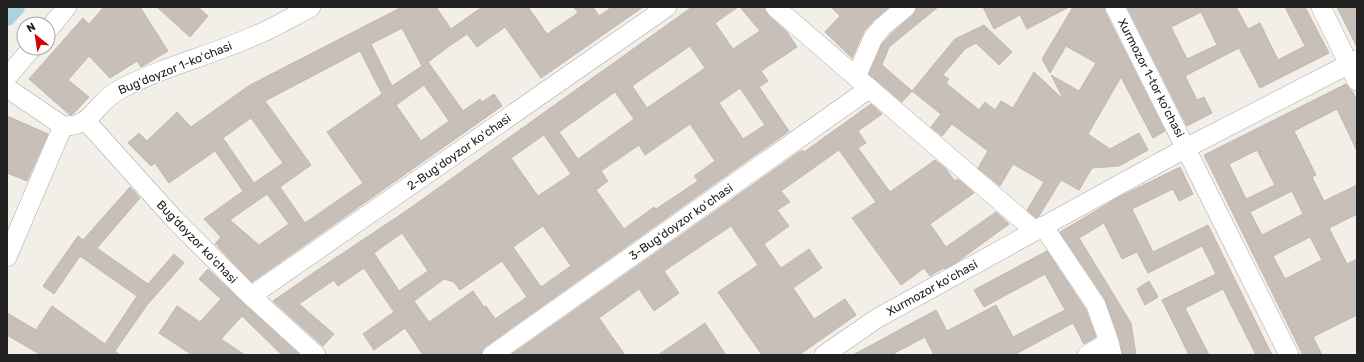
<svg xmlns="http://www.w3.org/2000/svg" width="1364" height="362" viewBox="0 0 1364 362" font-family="Rubik,sans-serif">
<rect width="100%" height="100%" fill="#f2efe9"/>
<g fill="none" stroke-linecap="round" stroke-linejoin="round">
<!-- canal -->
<path stroke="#aad3df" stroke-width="18" d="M7,17l9,-10"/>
</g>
<!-- building -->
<path fill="#c7bfb8" stroke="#c4b6ab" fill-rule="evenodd" d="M104,7h36l28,44 -27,16 -4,-6 -27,17 -21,-22 -21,24 21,17 -15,16 -4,2 -41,-36 54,-61 6,6z
M157,7h41l10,9 -18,21z
M402,7h34l15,22 31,-22h46l19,27 31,-21 -4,-6h19l6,9 13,-9h31l-102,71 -36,-51 -28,20 -10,-13 -19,13 -20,15 35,49 17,-12 2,3 12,-8 8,12 -250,176 -34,-35 1,-1 -4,-2 6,-7 -17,-18 39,-28 -28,-40 -46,32 -14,-20 -4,3 -23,-23 11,-10 8,8 30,-29 14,15 59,-42zM402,28l20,38 -30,20 -21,-42zM360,51l22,43 -55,38 36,51 -58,40 -25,-36 31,-22 -46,-64zM424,85l25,36 -28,20 -25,-36zM251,118l32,45 -29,20 -31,-45zM267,194l22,30 -30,21 -29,-25z
M692,7h46l-23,16 18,26 27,-18 -20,-24h24l1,4 3,4 19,17 10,15 -36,24 7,10 -9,6 30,44 -303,215 -4,4 -1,5h-58l-18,-27 -31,22 -11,-16 31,-22 -30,-44 -26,18 -4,-6 -35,24 35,30 -11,12 -50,-45 46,-32 87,-58zM690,46l15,22 -58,40 -15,-22zM740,88l25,37 -22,14 -24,-36zM615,92l19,27 -56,40 -19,-27zM690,124l25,37 -21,15 4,5 -42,28 -2,-2 -30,22 -28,-39 12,-9 -7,-10 38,-26 6,10zM544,135l27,39 -33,22 -27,-38zM543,226l28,40 -30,21 -28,-40zM402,233l26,38 -29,20 -25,-38zM502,261l25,36 -32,22 -9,-13 -2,1 -11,-16 -44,31 -15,-21 30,-22 10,3 6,8z
M831,7h58l-14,12 -11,12 -12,27 -27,-26 15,-16z
M917,7h21l-49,40 -7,18 30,26 -10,11 -33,-28 13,-30 8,-9 23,-20 3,-4z
M983,7h86l-42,22 -7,-14 -26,14z
M1073,7h31l1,5 60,119 -12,7 -32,-61 -33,57 22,15 29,-16 9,17 -29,16 -27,2 -13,22 -18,-10 -22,36 -3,2 -9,-8 17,-28 -31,-18 -13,22 -22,-18 10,-17 -36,-27 -10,12 -11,-9 10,-13 -29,-23 43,-52 29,-14 28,27 -13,13 -23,-22 -11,6 -22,26 6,4 -3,4 33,27 6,-8 10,8 6,-9 12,7 21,-36 30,28 -13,-25 28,16 17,-28 -30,-17 -16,27 -8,-14z
M1127,7h109l12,22 12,-6 18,37 27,-14 -20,-39h20l24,46 -69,35 -21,-40 -54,28 12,24 7,-3 8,16 -25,13zM1201,12l16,33 -30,14 -16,-32z
M1337,7h20v40z
M1346,84l6,7 5,9v51l-20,-42 -43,22 22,44 -4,2 12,24 33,-16v29l-28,14 18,36 10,-5v56l-44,22 9,18h-19l-99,-200zM1257,150l18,35 -29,14 -17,-35zM1292,191l11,23 -41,21 -12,-23zM1310,237l12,23 -37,19 -12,-23z
M871,104l11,10 -24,17 8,12 -8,5 32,44 45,-32 10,8 10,13 3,-2 16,14 -44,31 16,23 50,-35 13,12 -52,38 -13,7 -1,-1 -13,8 -6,-8 -23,17 -49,-67 24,-16 -37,-52 -58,41 9,11 -13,8 12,16 -25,18 17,24 28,-19 13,19 -29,20 21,31 31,-20 11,16 -57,40h-37l-44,-63 40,-27 -27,-39 -67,45 15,22 -25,18 -15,-22 -40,29 26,37h-114l291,-205 2,2z
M7,116l41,18 -21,47 -20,-8z
M1180,167l13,27 -14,7 -6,-12 -41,20 21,43 55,-27 64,130h-16l-33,-66 -38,19 24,47h-20l-27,-55 54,-26 -14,-28 -54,27 -11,-21 -15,7 -18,-36 -25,15 52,85 5,32h-13l-4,-17 -14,-39 -45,-67 59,-35z
M130,187l10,11 -43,50 51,36 26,-30 10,9 -37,42 -32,46 5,4h-79l-34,-20v-22l29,17 16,-24 53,38 32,-48 -57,-40 -26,38 -11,-8 35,-50 5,4z
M1047,251l39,59 10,27 -12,7 -11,-21 -59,32h-80l-9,-18 -34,18h-38l83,-45 11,21 49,-26 17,32 52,-27 -20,-36 -61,33 -10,-17z
M208,269l36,35 56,51h-18l-40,-39 -21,23 24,16h-53l-33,-22 18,-27 23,16 21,-23 -22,-20z
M1149,281l9,16 -13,8 -8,-16z
M705,323l21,32h-68l34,-23z"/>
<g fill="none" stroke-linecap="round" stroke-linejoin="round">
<!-- minor casing -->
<g stroke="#a9a9a9" stroke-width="20">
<path id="minor" d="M775,7l260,224
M1115,7l174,348
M1321,7l36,74
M48,30l19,-23
M7,77l25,-29
M856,77l17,-39 9,-11 24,-20
M7,88l56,38c31,1 31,-23 56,-36 42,-23 91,-34 135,-54 20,-8 38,-19 57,-29
M86,121l89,99 76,76 65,59
M1043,226l53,79 13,37 3,13
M7,257l56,-131
M251,296l416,-289
M492,355l378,-267
M824,355l52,-36 159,-88 151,-83 171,-88
M1087,355l22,-13"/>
</g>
<!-- minor -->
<use href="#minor" stroke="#fff" stroke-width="19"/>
</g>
<g text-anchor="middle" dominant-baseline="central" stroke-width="3" stroke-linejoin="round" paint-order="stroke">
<!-- street labels -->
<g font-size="12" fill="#222" stroke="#fff">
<text transform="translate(175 68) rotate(-22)">Bugʻdoyzor 1-koʻchasi</text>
<text transform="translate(1151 78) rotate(63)">Xurmozor 1-tor koʻchasi</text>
<text transform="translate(459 152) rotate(-35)">2-Bugʻdoyzor koʻchasi</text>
<text transform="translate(681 222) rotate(-35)">3-Bugʻdoyzor koʻchasi</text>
<text transform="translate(197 242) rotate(46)">Bug'doyzor koʻchasi</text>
<text transform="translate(932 288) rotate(-29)">Xurmozor koʻchasi</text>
</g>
</g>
<!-- border -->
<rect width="1364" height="362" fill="none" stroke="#222222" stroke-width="16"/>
<!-- north arrow -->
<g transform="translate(36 36) rotate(330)"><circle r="19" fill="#ffffff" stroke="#a7a7a7"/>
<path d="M0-3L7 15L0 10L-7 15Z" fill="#d40000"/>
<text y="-6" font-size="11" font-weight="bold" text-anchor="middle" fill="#222222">N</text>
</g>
</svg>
